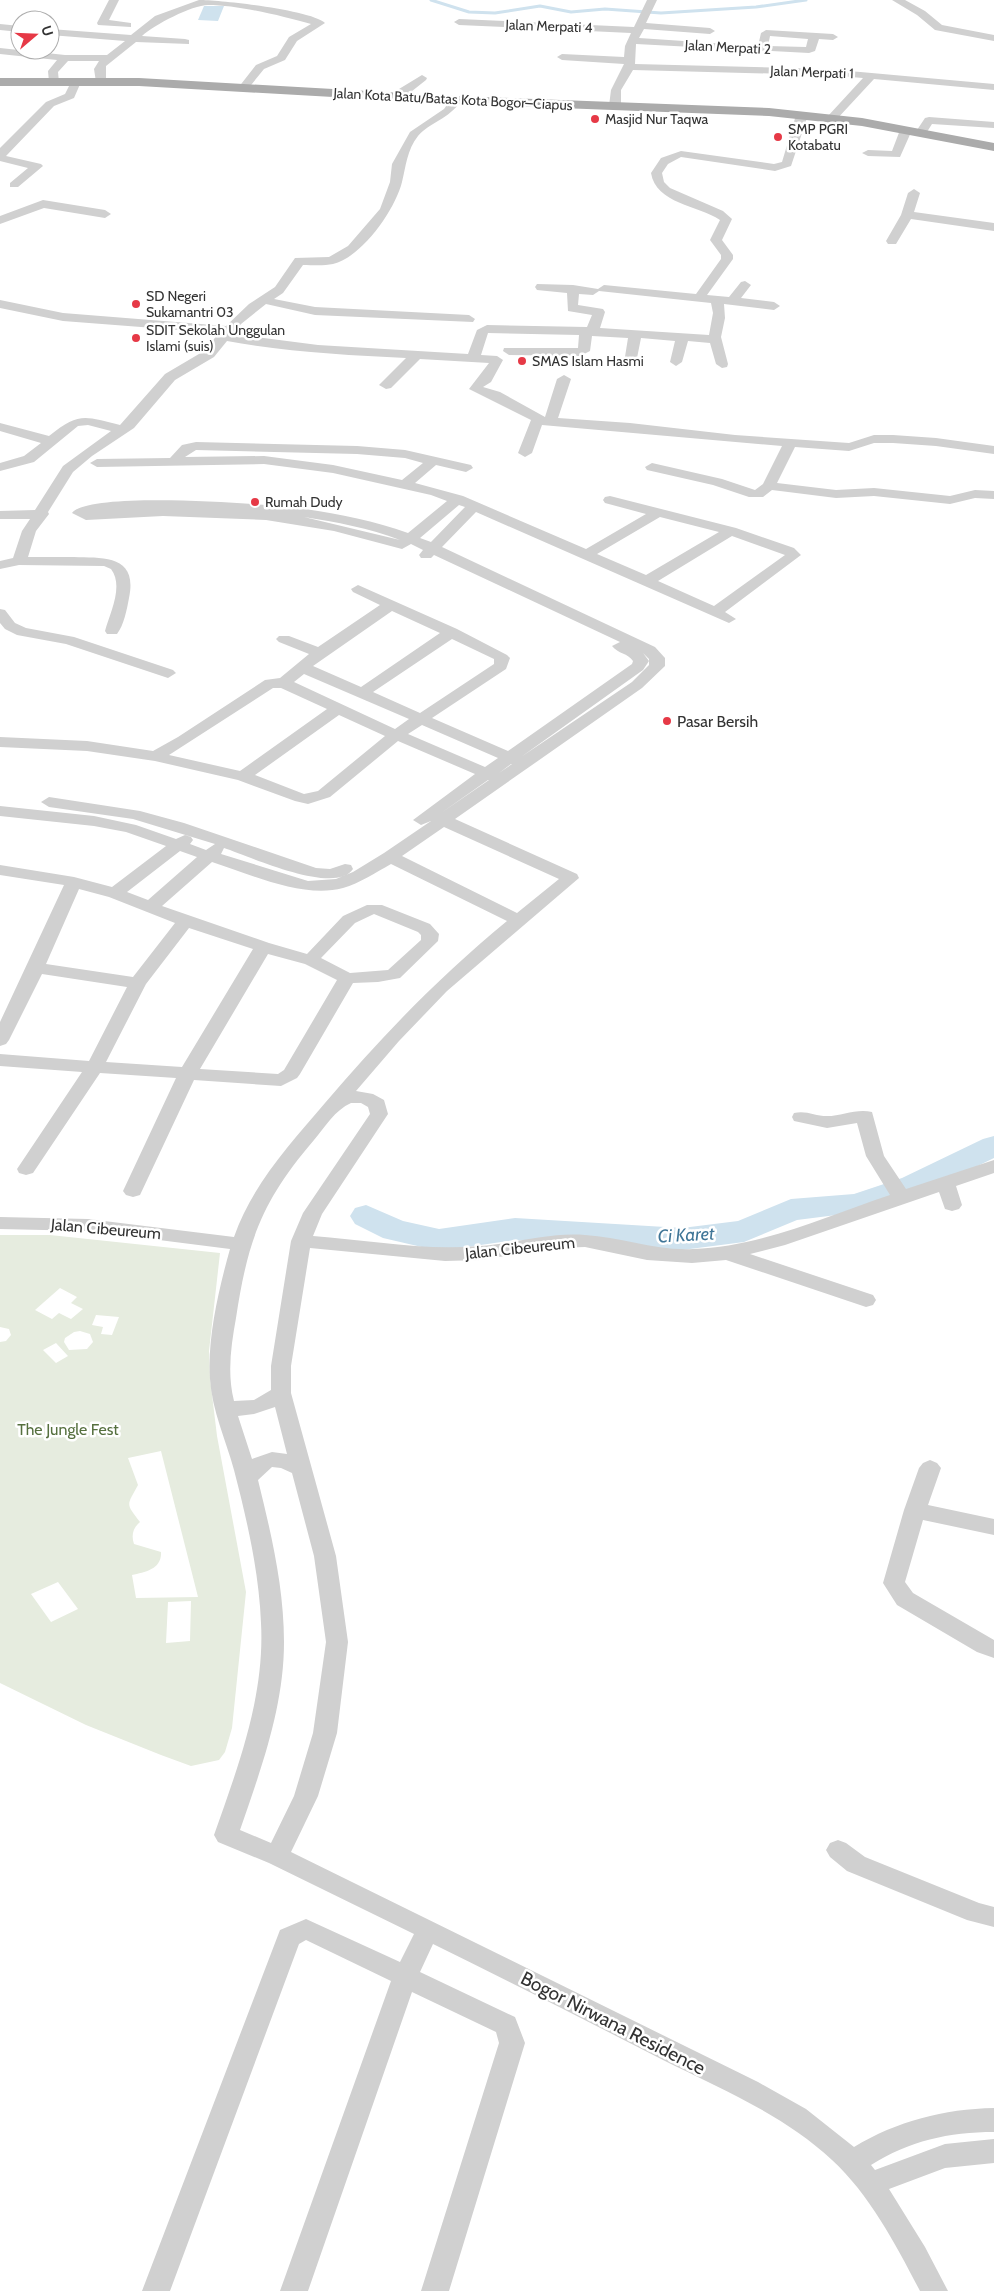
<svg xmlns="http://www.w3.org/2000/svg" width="994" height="2291" viewBox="0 0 994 2291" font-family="Cabin,sans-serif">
<rect width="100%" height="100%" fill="#fff"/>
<!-- green -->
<path fill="#e6ecdf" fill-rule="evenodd" d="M0,1235h50l170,18 -11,98 1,27 7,58 29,156 -14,136 -7,24 -6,8 -28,6 -30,-11 -75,-30 -86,-42v-341l6,-1 5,-6 -2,-6 -9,-2zM60,1288l17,9 -6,6 12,6 -12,10 -12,-6 -7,6 -17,-9zM96,1315l23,2 -7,18 -11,-1 2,-7 -11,-2zM80,1331l10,3 3,8 -6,7 -18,1 -5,-8 1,-4 9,-6zM56,1343l12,13 -12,7 -13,-13zM161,1451l37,146 -62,1 -4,-23c13,-3 30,-6 29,-23l-27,-8c-3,-9 -1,-16 6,-22 -14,-19 -14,-15 -2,-37l-10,-27zM58,1582l20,27 -27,13 -20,-28zM191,1601l-1,40 -24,2 2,-41z"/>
<!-- water -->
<path fill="#cfe2ee" d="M204,6h20l-6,15 -20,-1z"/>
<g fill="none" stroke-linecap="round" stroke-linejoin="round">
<!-- stream -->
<path stroke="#cfe2ee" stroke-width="3" d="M431,0l38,12 26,1 45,-7 31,6 34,-3 56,4 95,-6 50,-7"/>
<!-- river -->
<path fill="#cfe2ee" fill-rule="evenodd" d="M994,1136v22l-70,34 -56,19 -71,9 -53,22 -62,8 -167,-10 -76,11 -56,-13 -28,-14 -5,-8 5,-8 11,-3 37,16 36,8 76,-11 167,10 56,-7 53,-22 63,-5 48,-16 81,-39z"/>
<!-- minor -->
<path fill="#d0d0d0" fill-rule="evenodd" d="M109,0h10l-10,20 22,3v4l-33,-2 -1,-2z
M199,0c22,0 112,10 126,23l-28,18 -12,19 -21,9 -17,21 -4,1 -5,-3 18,-23 21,-9 12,-19 22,-13c-29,-8 -73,-19 -103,-19 -16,0 -54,20 -66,31l43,3 4,1v4l-53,-2 -30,24v16l-5,3 -5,-3 -2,-13 5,-8h-31l-10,11 1,10 -5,3 -5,-3 -1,-11 9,-11 -57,-6v-6l65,7h42l18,-14 -75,-6v-6l81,6 24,-19z
M647,0h10l-11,23 64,5 5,3 -5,3 -66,-5 -5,9 119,8 3,-13 5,-3 67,4 5,3 -5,3 -14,-1 -4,12 -6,2 -173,-9 -1,20 192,5 167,15v6l-120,-11 -38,41 -4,1 -6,-3 2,-2 35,-38 -36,-3 -194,-5 -12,20v16l-6,3 -6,-3 2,-16 13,-26 -62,-4 -5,-3 5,-3 62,3 1,-11 6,-13 -172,-8 -5,-3 5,-3 175,8zM770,36l38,3 -2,8 -38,-1z
M892,0h13l20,11 17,14 52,10v6l-59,-11 -18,-15z
M0,24l20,2v6l-20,-2z
M422,75l5,3 -1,2 -24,19h-8l-2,-2 7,-8z
M76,79l5,3 -7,16 -20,8 -48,50 35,8 2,2 -25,21h-8v-4l18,-15 -28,-7v-13l46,-46 19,-8 7,-14z
M456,97l6,3c-14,20 -32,22 -44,36 -11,14 -12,30 -16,46 -7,28 -40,75 -69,82 -9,2 -21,1 -30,1l-20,28 -9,6 41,8 154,8 6,4 -2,3 -158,-7 -49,-11 -25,20 -8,10 85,11 150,9 9,-24 10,-5 100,2 5,-12 -24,-4 -1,-18 -30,-3 -2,-3 2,-3 36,1 25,4 6,-4 92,9 25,-35v-4l-11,-15 10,-20c-22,-15 -64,-16 -69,-47l10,-15 20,-7 93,13 8,-2 14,-47 6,-3 6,3 -17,51 -16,5 -94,-14 -13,7 -6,9 2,9 6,6 53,23 9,8 -10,21 11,15v4l-26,36 22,2 12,-15 4,-1 6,4 -10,13 33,4 6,4 -6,4 -50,-6 1,14 -4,19 7,27 -1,3 -5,1 -6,-4 -6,-21 -22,-2 -6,21 -6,4 -6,-4 5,-21 -34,-3 -5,25 -6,4 -6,-4 4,-25 -36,-2 -2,15 -10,5 -71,-1 -6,-4 1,-3h74l1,-13 -91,-2 -7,22 16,1 6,4 -12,22 -8,5 17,5 45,25 12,-38 7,-4 7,4 -13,39 72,5 105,12 114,8 25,-8h19l43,3 58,8v8l-58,-8 -43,-3h-19l-25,8 -54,-4 -18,36 59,7 38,-2 76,8 25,-6 19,1v8l-19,-1 -25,6 -76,-8 -38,2 -64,-8 -9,7h-14l-36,-12 -66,-15 -2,-3 7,-4 70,16 33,11 8,-6 19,-38 -240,-21 -10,28 -7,4 -7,-4 13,-33 -62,-31 20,-26 -69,-4 -29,29 -5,1 -7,-4 27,-27c-60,-3 -120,-6 -179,-17l-13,16 -39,23 -41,48 -42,28 -19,16 -25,40 1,2 -13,17 -8,26c15,0 31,0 46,0 30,1 64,-2 55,41 -2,11 -5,27 -12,36h-10l-2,-3c5,-18 19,-45 6,-62l-7,-3 -85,-1 -19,4v-8l13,-3 9,-27 8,-12h-30v-8l35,-1 28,-44 48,-35 -23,-6 -10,1 -44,36 -34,9v-8l24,-7 17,-13 -41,-12v-8l49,13c30,-24 35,-20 71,-11l45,-51 39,-23 15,-18 -156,-12 -63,-13v-8l63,13 163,13 23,-22 26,-17 20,-29 34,-1 19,-11 32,-37 10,-27 2,-18 18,-32 34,-23 8,-11zM599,291l112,12 2,10 -4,22 -109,-7 5,-16 -2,-3 -25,-4 1,-11 14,1z
M929,117l65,5v6l-62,-4 -7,11h-8l-2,-2 10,-15z
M906,127l6,3 -12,27 -32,-1 -6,-3 6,-3 24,1 8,-21z
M914,189l6,4 -6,19 80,11v8l-83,-12 -15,25h-8l-2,-3 15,-26 7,-22z
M43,200l62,10 6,4 -6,4 -61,-10 -44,16v-8z
M196,442l161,4 48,4 66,15 2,3 -7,4 -30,-7 -21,18 48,13 123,53 60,-35 -41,-11 -2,-3 2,-3 5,-1 126,32 58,20 7,7 -76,57 11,7 -7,4 -253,-111 -34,35 213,100 10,11v8l-23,22 -187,131 122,55 2,4 -132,113 -48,50 -43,50 17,3 11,6 4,14 -66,100 -9,22c55,4 111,15 166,10 35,-2 70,-14 106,-11 36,2 71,16 108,14 68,-2 134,-33 197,-54l-24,-39 -9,-33 -30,5 -33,-7 -2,-4 2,-4c12,-3 21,3 33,3 15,0 30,-8 45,-4l12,44 22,33 88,-29v13l-38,13 6,19 -3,4 -7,2 -7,-2 -6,-17 -154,53 -35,9 123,41 3,5 -3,5 -7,2 -140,-47 -34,3 -45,-3 -62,-13 -29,1 -76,12 -35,1 -135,-13 -19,118v27l45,163 12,86 -11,91 -19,63 -27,56 467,230 48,27 48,38c43,-26 90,-38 140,-39v24c-45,0 -85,9 -123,33l4,5 70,-26 49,-5v24l-49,5 -56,21 36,58 23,44h-28c-24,-46 -50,-96 -88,-131 -48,-45 -111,-71 -169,-100 -76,-39 -153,-78 -230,-116l-13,28 95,45 10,26 -76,248h-28l78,-248 -3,-11 -84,-40 -104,299h-28l111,-310 -85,-41 -7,4 -129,347h-28l138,-361 26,-11 94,43 14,-28 -145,-71 -51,-21 -4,-7c24,-68 51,-139 47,-212 -2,-51 -14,-103 -27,-153 -8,-30 -22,-59 -24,-91 -3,-40 9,-91 20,-130l-142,-18 -88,-2v-12l88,2 146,18c18,-52 56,-93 91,-134 56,-66 115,-127 182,-182l-116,-57c-16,9 -31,19 -48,24 -40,11 -93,-14 -131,-26l-50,44 107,37 38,11 36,-38 24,-11h15l48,19 9,10 -1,7 -38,37 -22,4 -25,1 -53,91 -3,4 -16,8 -87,-6 -54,115 -7,2 -7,-2 -3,-4 53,-113 -76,-5 -67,100 -7,2 -7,-2 -2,-4 65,-97 -82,-6v-12l89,7 38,-74 -85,-13 -33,66 -3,4 -6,2v-24l64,-137 -64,-10v-10l74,12 38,10 54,-41 -40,-14 -32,-6 -94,-10v-10l94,10 42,9 40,14 9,-4 6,2 2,3 -3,4 16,6 9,-6 -82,-25 -84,-12 -8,-5 8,-5 91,14 44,12 132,45 14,1 15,-5 6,1 2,4c-18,27 -104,-13 -129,-21l-3,6 87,27 28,-2 17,-7 31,-19 47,-32 -10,4 -8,-5 62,-46 -77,-33 -68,56 -22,7 -13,-3 -57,-21 -83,-19 -68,-10 -87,-4v-10l87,4 66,10 25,-14 87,-57 15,-2 29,-24 -30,-12 -3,-3 3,-3h10l29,11 62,-42 -27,-13 -2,-3 7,-4 99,44 50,26 3,3 -4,11 -74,49 76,33 124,-87 1,-3c-5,-8 -15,-7 -21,-15l8,-4 -186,-87 -3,3h-10l-2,-3 4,-5 -12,-6 -9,5 -68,-18 -68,-11 -103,-4 -77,4 -14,-7c17,-23 199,-9 233,-4 35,5 70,12 103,24l39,-32 -16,-6 -98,-22 -69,-9 -167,3 -7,-4 7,-4 73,-1 12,-13zM196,450l161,4 48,4 18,5 -21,17 -69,-15 -69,-9 -79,1zM459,505l6,2 -34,35 -11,-4zM304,517c32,5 65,11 96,23zM660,517l59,15 -73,43 -49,-21zM732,536l53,19 -71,51 -56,-25zM392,611l48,22 -79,54 -48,-21zM452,639l42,20v5l-74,49 -47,-21zM643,653l6,6v6l-17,17 -111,75 122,-87 6,-9zM304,674l105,45 -14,10 -101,-47zM273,688h8l46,21 -87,62 -71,-16zM339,715l46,21 -67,55 -14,3 -49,-19zM422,725l76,33 -13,9 -77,-33zM511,764h1l-13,9zM488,780h1l-48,33zM444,827l115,52 -42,34 -115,-57zM180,851l17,6 -49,43 -21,-8zM79,889l30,8 66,26 -42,54 -87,-13zM374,914l44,18 3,3v5l-33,30 -38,3 -29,-15 34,-35zM189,928l64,21 -71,118 -76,-5 40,-78zM268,954l37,10 32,16 -53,90 -6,4 -78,-5zM351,1103h10l7,4 2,7 -67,99 -12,28 -20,125v24l-17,10 -20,1c-7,-28 -3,-55 2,-83 12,-79 26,-117 78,-178 11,-13 21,-30 37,-37zM275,1407l12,47 -15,-2 -20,7 -14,-43 16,-2zM272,1467l9,1 11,5 22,83 12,86 -13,91 -19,63 -23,47 -31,-13c21,-61 44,-123 44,-188 0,-55 -13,-109 -26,-162z
M0,609l5,1 10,13 11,5 48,9 99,33 3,3 -8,5 -102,-34 -49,-9 -12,-6 -5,-6z
M930,1460l7,3 4,5 -13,37 66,14v16l-71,-15 -18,62 8,11 81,47v18l-17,-6 -80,-47 -14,-22 21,-73 15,-42 4,-5z
M838,1840l8,3 19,14 114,46 15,4v20l-27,-7 -120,-49 -17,-14 -4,-7 4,-7z"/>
<!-- major -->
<path fill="#ababab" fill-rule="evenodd" d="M0,78h139l317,18 313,12 93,10 132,25v8l-132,-25 -93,-10 -313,-12 -317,-18h-139z"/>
</g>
<!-- markers -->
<g fill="#e63946" stroke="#fff" stroke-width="2">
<circle cx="595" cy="119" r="5"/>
<circle cx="778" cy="137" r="5"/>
<circle cx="136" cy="304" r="5"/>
<circle cx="136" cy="338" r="5"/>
<circle cx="522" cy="361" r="5"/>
<circle cx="255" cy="502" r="5"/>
<circle cx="667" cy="721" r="5"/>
</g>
<g text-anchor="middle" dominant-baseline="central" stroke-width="5" stroke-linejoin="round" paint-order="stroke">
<!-- far-street labels -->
<g font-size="14" fill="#333" stroke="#fff">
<text transform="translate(549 26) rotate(2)">Jalan Merpati 4</text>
<text transform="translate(728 47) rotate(3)">Jalan Merpati 2</text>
<text transform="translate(812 72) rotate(2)">Jalan Merpati 1</text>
<text transform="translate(453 99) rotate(3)">Jalan Kota Batu/Batas Kota Bogor–Ciapus</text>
</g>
<!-- far-poi labels -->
<g font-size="14" fill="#333" stroke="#fff" text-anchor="start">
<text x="605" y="119">Masjid Nur Taqwa</text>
<text x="788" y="129">SMP PGRI<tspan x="788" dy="16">Kotabatu</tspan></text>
<text x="146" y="296">SD Negeri<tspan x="146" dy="16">Sukamantri 03</tspan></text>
<text x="146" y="330">SDIT Sekolah Unggulan<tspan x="146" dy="16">Islami (suis)</tspan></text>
<text x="532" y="361">SMAS Islam Hasmi</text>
<text x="265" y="502">Rumah Dudy</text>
</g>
<!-- poi labels -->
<g font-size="16" fill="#333" stroke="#fff" text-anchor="start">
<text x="677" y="721">Pasar Bersih</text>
</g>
<!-- street labels -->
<g font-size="16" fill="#333" stroke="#fff">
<text transform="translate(106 1229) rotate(5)">Jalan Cibeureum</text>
<text transform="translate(520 1248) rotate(-6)">Jalan Cibeureum</text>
</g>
<!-- park labels -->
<g font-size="16" fill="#56703f" stroke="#fff">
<text x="68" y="1429">The Jungle Fest</text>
</g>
<!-- water labels -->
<g font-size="18" font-style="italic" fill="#3f7597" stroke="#fff">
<text transform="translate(686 1235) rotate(-3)">Ci Karet</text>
</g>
<!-- near-street labels -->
<g font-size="19" fill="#333" stroke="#fff">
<text transform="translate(613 2023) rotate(27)">Bogor Nirwana Residence</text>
</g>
</g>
<!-- north arrow -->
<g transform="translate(35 35) rotate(71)"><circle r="24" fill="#ffffff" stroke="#adadad"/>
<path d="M0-4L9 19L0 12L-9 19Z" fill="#e63946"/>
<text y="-8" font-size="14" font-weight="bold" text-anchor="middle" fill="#333333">U</text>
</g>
</svg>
